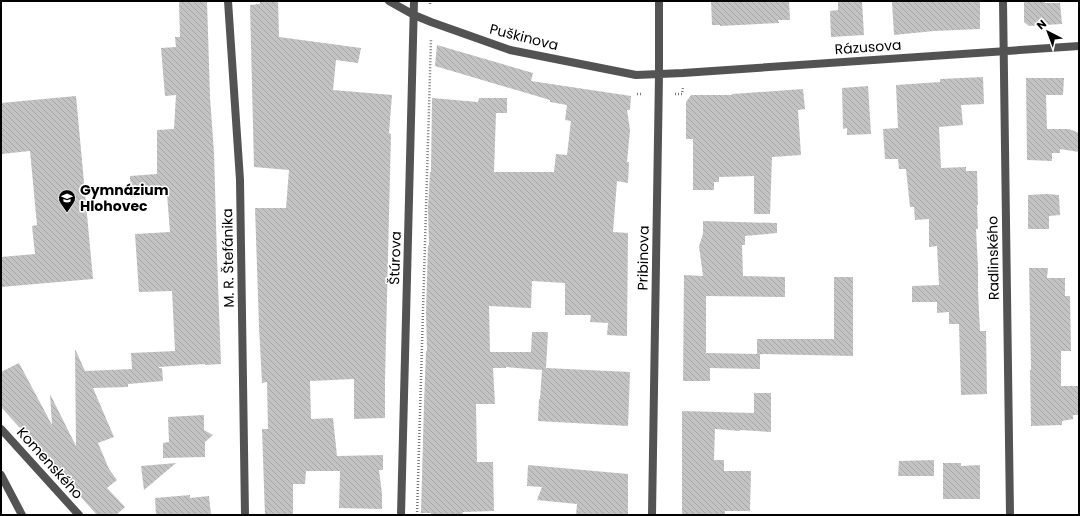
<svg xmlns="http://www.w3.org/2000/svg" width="1080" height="516" viewBox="0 0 1080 516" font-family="Poppins,sans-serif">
<defs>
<pattern id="building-back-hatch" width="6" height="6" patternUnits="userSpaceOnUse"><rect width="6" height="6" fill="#c3c3c3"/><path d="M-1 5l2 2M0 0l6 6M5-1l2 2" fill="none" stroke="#a6a6a6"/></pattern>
</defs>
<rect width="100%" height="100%" fill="#fff"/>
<!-- building -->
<path fill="url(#building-back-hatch)" d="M179,1h28l3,96 4,56 3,104 4,107 -16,1v-1l-46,3v1h3l1,13 -35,3v3l-35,1 21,49 -16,6 11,26 8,11 -10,8 18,19 -9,8h-19l-26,-29 -50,-58 -2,-1 -18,-20v-35l18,-9 33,62 -2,-31 26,52 -1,-97 10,22 47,-2 -1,-16 44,-2 -3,-60 -33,1 -4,-58 35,-2 -3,-38 -36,3 -1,-21 27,-2v-44l17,-1 2,-34 -11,1 -4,-48 15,-1 -1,-10h5z
M260,1h18l1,36 82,11 -3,15 -22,-3 -3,30 59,5 -3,38 2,1 -6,245v39l-31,1v-40l-44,2 1,38 22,-1 4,38 46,-1v15h-4l3,24v15l-43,-1 1,-37h-34l-1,13h-12v31h-28l-3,-86h6l-1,-47 -5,1 -3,-57 -4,-118h31l3,-38 -35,-3 -4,-162 10,-1z
M711,1h78l1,19h-12l1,3 -59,3v-1h-8z
M838,1h24l2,34 -33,2 -1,-26 8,-1z
M901,1h79v28l-46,2 -40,4 -2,-33z
M1024,1h21v2h15l2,21 -33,2 -5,-4z
M437,45l96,28 -2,8 100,15 -1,14h-3l3,20 -3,32h2l-1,21 -11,-2 -4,51 15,1 -1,103 -20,-1 1,-12 -18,-1 1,-7h-26v-32l-33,-2 -1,27 -42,-2 1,46h41l1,-20h16l-2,36 84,4 -2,54 -90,-5 1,-22h1l2,-29 -36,-3v1h-13l2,36h-19l1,58h16l1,49 -31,1 -1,3h-31v-2h-10l3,-109 2,-53h1l-1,-39 2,-67h1l-1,-36 2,-37h1l1,-74 46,4 1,-4h28v15h-11l-2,59h60l2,-18 11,1 4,-34 -6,-1 2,-15 -17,-3v-2l-115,-34z
M983,77l1,27 -23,1 2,20 -24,2 2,41 25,-1v4h11l1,34h-1l1,24h-2l2,38v24l2,40h6l1,63 -26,1 -2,-71h-10v-12l-12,1v-11h-25v-16l27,-1 -2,-39 -8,1v-28l-14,1 -1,-13h-4l-4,-38h-7l-1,-10h-13l-2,-30 15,-1 -2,-43 44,-3v-3z
M1026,78h38l-1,17h-17l1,34h22l10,4v19l-19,-3v4h-8v8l-25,-1z
M868,86l3,48 -24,1v-7l-4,1 -1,-41z
M803,89l2,20 -7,1 3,45 -29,2 -2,57h-16v-38l-35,1v5h-5v8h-21v-51h-7v-37l5,-7h41v-1z
M76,96l17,183 -92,8v-30l34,-3 -3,-28 5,-1 -7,-74 -29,3v-51z
M1047,194l12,1 1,20 -11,1v13h-21v-34z
M703,221l74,2v10l-32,3v9h-3l1,31 42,1v20l-79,-1v57l54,1v15l-50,-1v13h-27l1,-106 19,1 -4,-30 4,-12z
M1029,268h19l-1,10h18v18h5l1,55h-10v35h18v29h-6v4l-11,2v4l-31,1 -1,-56h1z
M834,277h19v79l-96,-2v-15h77z
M754,393h17v39l-31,-2v1l-25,-2 -1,31h10v11h27l-1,40h-25v4h-43v-104l72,2z
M204,415v15l9,5 -8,7v15l-42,1v-15l6,-1 -1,-25z
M934,460v16h-36l1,-15z
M176,463l-32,27 -3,-24z
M943,463h18v3l19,-1v34h-37z
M528,465l100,9v41h-52l1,-11 -40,-4 5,-13 -15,-1z
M190,495v3l19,-2 2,19h-55l-1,-17z"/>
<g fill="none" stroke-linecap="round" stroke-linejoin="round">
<!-- path -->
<path stroke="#757575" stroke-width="2.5" stroke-dasharray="1 2" stroke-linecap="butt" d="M430,4v-3
M637,94h5
M675,94h7l1,-7
M417,515l14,-476"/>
<!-- lane -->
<path stroke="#535353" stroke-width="8" d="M1,475l21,40"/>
<!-- street -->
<path stroke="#535353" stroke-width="8" d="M228,1l12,179 5,335
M389,1l25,14 17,7 79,28 126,25 47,-2 396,-27
M1003,1l7,514
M1,429l78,86
M401,515l13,-514
M652,515l7,-440v-74"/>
</g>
<!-- icons -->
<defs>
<g id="school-pin" transform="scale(0.9)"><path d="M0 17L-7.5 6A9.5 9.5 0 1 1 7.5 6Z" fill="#000" stroke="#fff"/><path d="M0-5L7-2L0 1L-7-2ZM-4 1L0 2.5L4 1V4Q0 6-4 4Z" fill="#fff"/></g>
</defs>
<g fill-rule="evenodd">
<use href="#school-pin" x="67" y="198"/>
</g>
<g text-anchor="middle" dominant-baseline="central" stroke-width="3" stroke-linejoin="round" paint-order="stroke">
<!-- street labels -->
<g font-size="14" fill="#000" stroke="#fff">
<text transform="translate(524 37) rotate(14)">Puškinova</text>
<text transform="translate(868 47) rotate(-4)">Rázusova</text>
<text transform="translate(228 258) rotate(-91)">M. R. Štefánika</text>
<text transform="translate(395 258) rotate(-88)">Štúrova</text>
<text transform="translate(643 258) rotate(-89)">Pribinova</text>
<text transform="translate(993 258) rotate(-91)">Radlinského</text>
<text transform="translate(50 463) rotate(48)">Komenského</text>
</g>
<!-- poi labels -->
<g font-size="14" font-weight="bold" fill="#000" stroke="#fff" text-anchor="start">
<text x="80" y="190">Gymnázium<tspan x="80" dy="16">Hlohovec</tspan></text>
</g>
</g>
<!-- border -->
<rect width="1080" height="516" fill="none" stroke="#000000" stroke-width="4"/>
<!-- north arrow -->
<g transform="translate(1048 32) rotate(318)" stroke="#ffffff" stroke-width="3" paint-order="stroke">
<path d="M0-3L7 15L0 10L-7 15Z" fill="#000000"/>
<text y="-6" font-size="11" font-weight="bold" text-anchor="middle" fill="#000000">N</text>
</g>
</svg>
